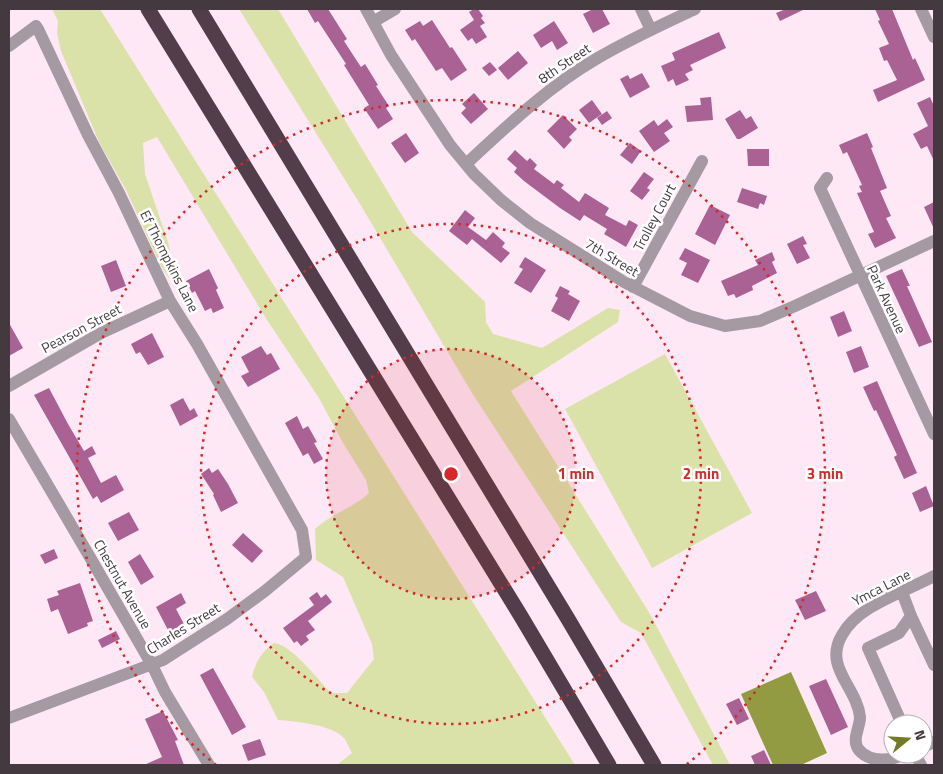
<svg xmlns="http://www.w3.org/2000/svg" width="943" height="774" viewBox="0 0 943 774" font-family="'Titillium Web',sans-serif">
<rect width="100%" height="100%" fill="#fee8f6"/>
<!-- green -->
<path fill="#dae2a9" d="M52,9h48l475,756h-238l15,-12c-3,-5 -5,-11 -8,-15 -12,-13 -49,-17 -66,-18l-14,-28 -12,-15c3,-14 10,-26 22,-34 17,1 44,37 57,50h16l27,-34 -2,-15 -29,-67 -27,-17 -1,-31c16,-15 38,-21 54,-36l-3,-13 -23,-37 -24,-45 -52,-78 -110,-183 -14,6 2,31 24,71 3,18 -3,15 -8,-12 -35,-76 -27,-48 -38,-91 -4,-18 1,-12z
M239,9h39l134,223 73,70 1,20 7,12 49,14 66,-40 12,2 -2,12 -107,69 139,223 80,151h-17l-72,-132 -20,-11 -149,-229 -112,-189z
M665,354l87,159 -100,55 -87,-159z"/>
<!-- water -->
<path fill="#929b41" d="M791,672l36,81 -26,12h-28l-32,-71z"/>
<!-- building -->
<path fill="#aa6194" d="M307,9h21l19,30 -3,2 11,17 6,9 4,-3 13,21 -2,1 13,20 -3,2 7,11 -15,10 -14,-21 5,-3 -25,-40 2,-1 -28,-43 -3,2z
M474,9h4l5,7 -2,2 4,5 -5,3 7,11 -11,7 -4,-6 -4,3 -8,-11 14,-10 -5,-8z
M593,9h9l8,15 -17,9 -10,-19z
M786,9h19l-25,12 -4,-8z
M875,9h17l21,51 2,-2 10,22 -47,22 -5,-12 24,-10 -10,-20 -3,1 -5,-13 10,-4 -11,-23 2,-1z
M432,20l18,28 2,-1 15,23 -16,11 -9,-13 -6,3 -21,-32 -3,2 -7,-11 15,-9 3,5z
M554,21l14,22 -11,7 -5,-9 -11,7 -8,-13z
M719,32l7,16 -36,17 3,5 -8,4 4,6 -13,6 -3,-7 -5,3 -7,-16 14,-6 -3,-7z
M518,51l10,12 -20,17 -10,-12z
M490,62l7,8 -8,6 -7,-8z
M642,73l8,14 -20,11 -10,-19 8,-4 2,4z
M474,93l14,16 -17,15 -10,-11 5,-5 -4,-4z
M711,97l2,23 -26,2 -2,-16 16,-1 -1,-7z
M930,97l4,9v55l-7,-15 -6,3 -8,-15 15,-8 -11,-23z
M592,100l10,14 -13,9 -10,-13z
M740,110l6,9 5,-3 7,12 -18,11h-3l-12,-20z
M607,111l5,7 -10,7 -5,-7z
M563,115l14,14 -8,8 3,3 -8,9 -17,-18z
M667,119l6,8 -9,6 6,8 -16,11 -15,-21 15,-11 4,6z
M406,133l13,20 -14,10 -14,-20z
M867,133l6,14 -2,1 16,40 -7,3 11,25 -5,2 10,20 -21,10 -7,-14 6,-2 -17,-39 5,-1 -3,-6 3,-1 -15,-33 -4,2 -4,-9z
M630,143l11,8 -9,13 -12,-9z
M747,149h22v17h-21z
M515,150l12,11 3,-3 7,7 -3,4 20,15 3,-4 7,5 -3,3 18,14 6,-9 24,15 -4,7 21,11 3,-6 9,5 -12,22 -22,-13 3,-5 -23,-14 -4,6 -20,-13 -36,-27 -10,-9 3,-4 -10,-9z
M644,172l10,7 -7,9 3,2 -8,10 -12,-9z
M742,188l25,8 -3,9 -4,-2 -2,6 -21,-7z
M934,202v27l-10,-22z
M710,205l20,10 -15,30 -20,-11z
M465,210l10,8 -7,9 18,13 7,-8 12,11 -3,4 8,6 -9,10 -29,-24 -5,6 -18,-14z
M803,236l4,8 -4,1 7,13 -13,6 -10,-20z
M685,248l25,12 -12,23 -17,-8 6,-12 -8,-4z
M772,252l3,8 -3,2 5,11 -25,13 1,4 -17,8 -2,-4 -6,2 -7,-15 37,-16 -3,-5z
M525,257l21,13 -15,23 -17,-10 9,-14 -4,-2z
M116,260l10,26 -15,6 -10,-26z
M209,269l9,19 -2,2 8,18 -11,5 -2,-5 -6,3 -10,-20 -3,2 -6,-12z
M902,269l8,17h-3l25,56 -13,5 -33,-71z
M560,286l10,5 -2,3 12,7 -11,20 -18,-10 7,-13 -3,-2z
M844,311l8,20 -14,6 -8,-20z
M9,323l14,25 -14,8z
M152,333l12,24 -16,8 -8,-13 -4,2 -5,-10z
M261,346l6,9 4,-2 9,16 -32,18 -7,-11 8,-4 -8,-15z
M861,346l8,21 -15,6 -8,-21z
M877,381l40,92 -13,6 -10,-22 3,-2 -21,-45 -2,1 -11,-24z
M49,388l19,36 16,27 8,-5 4,8 -8,4 13,25 15,-8 8,15 -23,13 -4,-7 -4,3 -59,-104z
M183,398l7,13 4,-3 4,8 -18,10 -10,-21z
M297,416l6,13 5,-3 9,16 -3,1 9,16 -9,5 -6,-11 -5,3 -18,-33z
M209,468l3,5 6,-4 10,15 10,19 -17,9 -8,-17 1,-1 -13,-20z
M926,486l8,20 -14,6 -8,-19z
M129,512l10,18 -21,11 -10,-18z
M243,533l20,18 -11,12 -20,-18z
M54,549l4,9 -13,6 -5,-9z
M140,554l14,23 -13,8 -13,-23z
M80,583l13,38 -6,2 1,3 -20,8 -10,-25 -7,3 -4,-13 12,-4 -2,-4z
M816,591l10,20 -21,9 -10,-20z
M317,592l4,6 5,-4 6,8 -24,19 7,9 -9,6 3,4 -8,6 -4,-5 -3,2 -11,-15 31,-23 -5,-7z
M181,593l5,10 -10,6 8,15 -15,8 -13,-25z
M116,631l4,8 -18,9 -4,-8z
M213,668l33,59 -14,8 -32,-60z
M826,679l22,48 -17,8 -22,-49z
M739,698l10,21 -12,6 -11,-21z
M163,711l15,29 -3,1 9,24h-40l18,-8 -17,-38z
M260,739l6,16 -18,6 -6,-16z
M764,750l7,15h-16l-4,-9z"/>
<g fill="none" stroke-linecap="round" stroke-linejoin="round">
<!-- minor -->
<path stroke="#a59aa1" stroke-width="12" d="M366,9l25,46 59,90 24,29 27,26 29,23 94,59 66,34 35,10 35,-5 35,-15 139,-65
M641,9l10,21
M921,9l13,28
M373,22l22,-13
M9,46l27,-20 2,3 50,106 31,58 51,108 27,43 105,186 4,27 -41,34 -38,28 -64,41 -154,58
M466,164c41,-38 82,-77 130,-105 32,-19 65,-34 99,-50
M827,178l-7,10 114,246
M633,287l69,-126
M9,386l92,-53 69,-32
M9,419l82,140 61,106 13,27 44,73
M902,592l9,24 23,49
M902,724l-34,-76 31,-15 12,-17
M923,747l11,-5
M906,754c-14,6 -35,10 -47,-4 -8,-10 1,-22 1,-33 -3,-30 -37,-50 -18,-82 16,-30 63,-43 92,-59
M915,754l6,11"/>
<!-- highway -->
<path stroke="#523d4b" stroke-width="15" d="M148,9l374,609 87,147
M199,9l369,610 86,146"/>
</g>
<!-- distance rings -->
<circle cx="451" cy="474" r="125" fill="#d62828" fill-opacity=".12"/>
<g fill="none" stroke="#d62828" stroke-width="2.5" stroke-dasharray="2.5 5">
<circle cx="451" cy="474" r="125"/>
<circle cx="451" cy="474" r="250"/>
<path d="M216 765A374 374 0 1 1 686 765"/>
</g>
<g text-anchor="middle" dominant-baseline="central" stroke-width="5" stroke-linejoin="round" paint-order="stroke">
<!-- street labels -->
<g font-size="14" fill="#43393f" stroke="#fff">
<text transform="translate(564 63) rotate(-34)">8th Street</text>
<text transform="translate(654 217) rotate(-62)">Trolley Court</text>
<text transform="translate(612 257) rotate(31)">7th Street</text>
<text transform="translate(170 261) rotate(63)">Ef Thompkins Lane</text>
<text transform="translate(887 299) rotate(65)">Park Avenue</text>
<text transform="translate(81 328) rotate(-28)">Pearson Street</text>
<text transform="translate(123 584) rotate(60)">Chestnut Avenue</text>
<text transform="translate(881 587) rotate(-27)">Ymca Lane</text>
<text transform="translate(183 628) rotate(-32)">Charles Street</text>
</g>
</g>
<circle cx="451" cy="474" r="8" fill="#d62828" stroke="#fff" stroke-width="2.5"/>
<g font-size="15" text-anchor="middle" font-weight="bold" fill="#d62828" stroke="#fff" stroke-width="5" stroke-linejoin="round" paint-order="stroke">
<text x="576" y="479">1 min</text>
<text x="701" y="479">2 min</text>
<text x="825" y="479">3 min</text>
</g>
<!-- border -->
<rect width="943" height="774" fill="none" stroke="#43393f" stroke-width="20"/>
<!-- north arrow -->
<g transform="translate(908 739) rotate(72)"><circle r="24" fill="#ffffff" stroke="#b4b0b2"/>
<path d="M0-4L9 19L0 12L-9 19Z" fill="#737b26"/>
<text y="-8" font-size="14" font-weight="bold" text-anchor="middle" fill="#43393f">N</text>
</g>
</svg>
